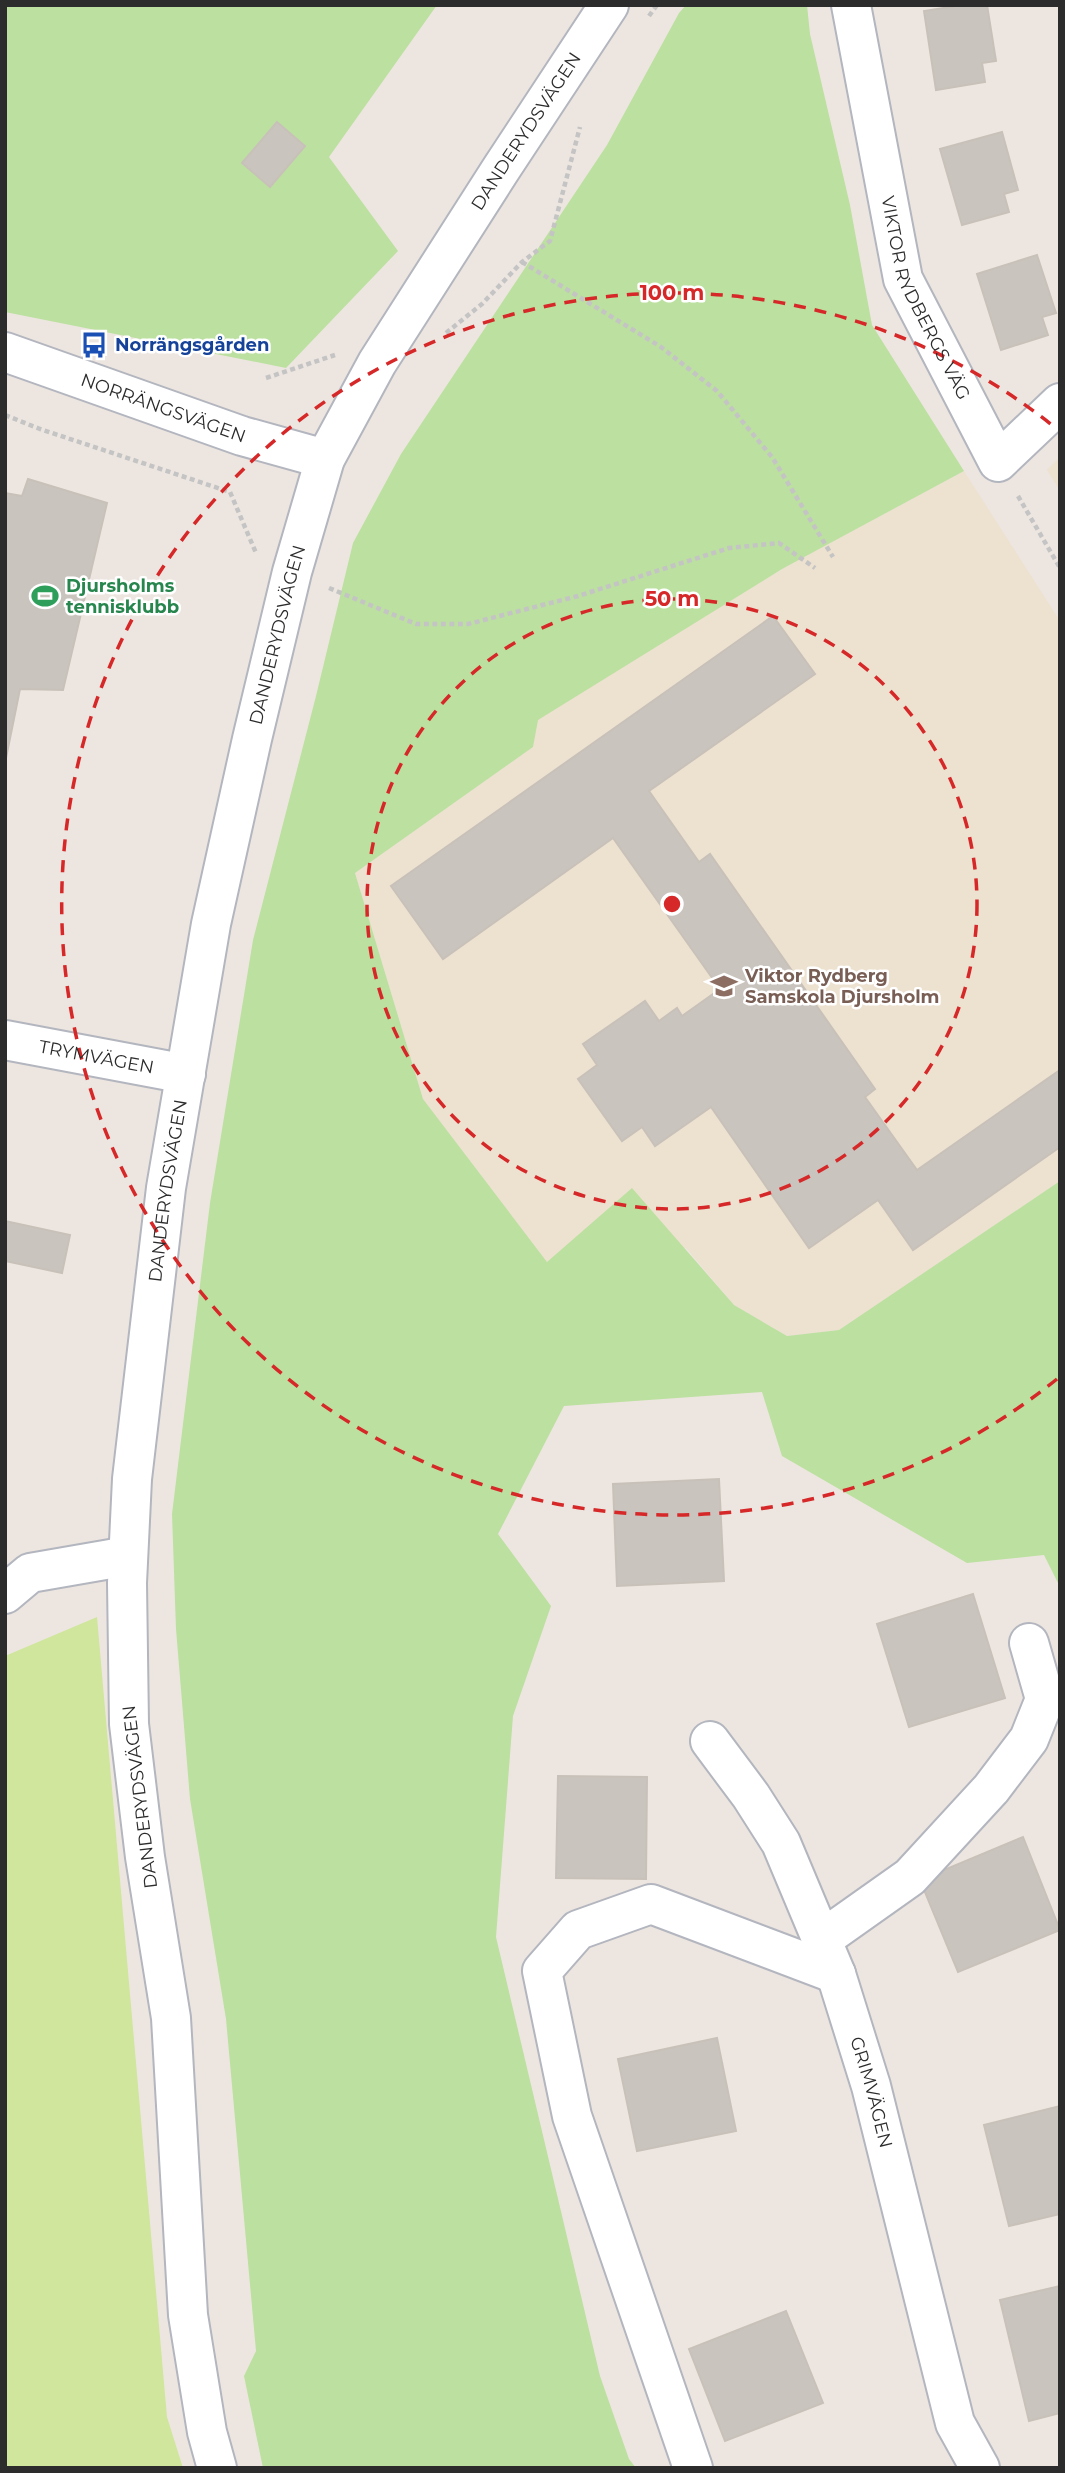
<svg xmlns="http://www.w3.org/2000/svg" width="1065" height="2473" viewBox="0 0 1065 2473" font-family="Montserrat,sans-serif">
<rect width="100%" height="100%" fill="#ede6e0"/>
<!-- education -->
<path fill="#ede1d0" d="M1060,457v34l-13,-21z
M964,471l96,150v560l-221,149 -52,6 -53,-31 -48,-57 -139,14 -124,-163 -68,-226 178,-126 4,-27 245,-151z"/>
<!-- green -->
<path fill="#bce0a0" d="M5,5h432l-108,152 69,94 -112,117 -281,-56z
M686,5h121l3,29 40,171 22,120 92,146 -182,98 -244,151 -5,27 -178,126 68,226 124,163 85,-74 102,117 53,31 52,-6 221,-149v406l-16,-32 -77,8 -185,-107 -20,-64 -198,14 -66,128 53,72 -38,110 -17,221 104,439 29,83 7,9h-373l-19,-92 12,-25 -30,-332 -36,-220 -14,-170 -4,-115 38,-311 43,-263 63,-244 37,-153 48,-89 206,-309 72,-132z"/>
<!-- pitch -->
<path fill="#cfe69c" d="M97,1617l70,800 16,51h-178v-812z"/>
<!-- building -->
<path fill="#c9c4be" stroke="#c8c1b9" stroke-width="2" d="M962,5h25l9,56 -14,2 3,19 -49,8 -12,-79z
M277,122l28,24 -35,41 -28,-24z
M1002,132l16,58 -14,4 5,18 -47,13 -22,-76z
M1037,255l19,58 -14,4 6,18 -47,15 -24,-76z
M28,479l79,24 -44,187 -43,-1 -15,74v-270l17,3z
M773,616l42,58 -166,117 50,71 11,-8 165,235 -10,8 52,73 143,-100v77l-147,103 -35,-50 -69,48 -98,-141 -56,39 -13,-19 -20,14 -44,-62 19,-14 -14,-21 62,-43 14,20 18,-13 5,8 38,-27 -107,-151 -170,121 -52,-73z
M5,1221l65,14 -8,38 -57,-12z
M719,1479l5,102 -107,5 -4,-102z
M973,1594l32,104 -96,29 -32,-103z
M558,1776l89,1 -1,102 -90,-1z
M1023,1837l37,93 -102,42 -38,-92z
M717,2038l19,93 -99,20 -19,-92z
M1060,2106v108l-51,12 -25,-101z
M1060,2286v127l-31,8 -29,-121z
M786,2311l37,92 -98,38 -36,-92z"/>
<g fill="none" stroke-linecap="round" stroke-linejoin="round">
<!-- minor casing -->
<g stroke="#b3b6bf" stroke-width="42">
<g id="minor">
<path id="s1" d="M851,5l52,274 95,183 62,-59"/>
<path id="s2" d="M5,1040l181,34"/>
<path d="M5,1594l25,-21 98,-17"/>
<path id="s3" d="M710,1741l41,55 30,47 55,131 35,112 84,337 25,45"/>
<path d="M821,1940l89,-63 81,-88 38,-50 16,-40 -16,-56"/>
<path d="M693,2468l-121,-352 -30,-145 36,-41 73,-26 185,70"/>
</g>
</g>
<!-- tertiary casing -->
<g stroke="#b3b6bf" stroke-width="42">
<g id="tertiary">
<path id="s4" d="M5,352l237,84 83,23"/>
<path id="s5" d="M217,2468l-10,-36 -19,-117 -17,-297 -26,-161 -16,-133 -2,-141 5,-104 34,-291 45,-264 41,-185 40,-167 33,-113 52,-96 124,-194 108,-164"/>
</g>
</g>
<!-- path -->
<path stroke="#c4c4c4" stroke-width="4.5" stroke-dasharray="5 3.5" stroke-linecap="butt" d="M649,16l8,-11
M522,262l139,85 56,44 55,66 61,100
M446,333l36,-29 40,-42 28,-21 30,-114
M266,378l69,-23
M5,415l35,14 190,63 26,61
M1018,496l42,72
M329,588l87,36h52l110,-28 151,-48 50,-5 36,25"/>
<!-- minor -->
<use href="#minor" stroke="#fff" stroke-width="38"/>
<!-- tertiary -->
<use href="#tertiary" stroke="#fff" stroke-width="38"/>
</g>
<!-- distance rings -->
<g fill="none" stroke="#d62828" stroke-width="3.5" stroke-dasharray="12 9">
<circle cx="672" cy="904" r="305"/>
<path d="M1057 1379A611 611 0 1 1 1057 429"/>
</g>
<!-- icons -->
<defs>
<g id="bus-bare" transform="scale(2.1)"><path d="M-5-6H5V4H4V6H2V4H-2V6H-4V4H-5ZM-3.5-4V0h7V-4ZM-3.5 1.2v1.5H-2V1.2ZM2 1.2v1.5H3.5V1.2Z" fill="#1a4fb4" stroke="#fff" stroke-width="2.5" paint-order="stroke"/></g>
<g id="stadium-bare" transform="scale(2.1)"><path d="M0-5a6.5 5 0 1 0 0 10a6.5 5 0 1 0 0-10ZM-3.5-1.8h7v3.6h-7Z" fill="#2e9e5b" stroke="#fff" stroke-width="2.5" paint-order="stroke"/></g>
<g id="school-bare" transform="scale(2.1)"><path d="M0-5L7-2L0 1L-7-2ZM-4 1L0 2.5L4 1V4Q0 6-4 4Z" fill="#8d6e63" stroke="#fff" stroke-width="2.5" paint-order="stroke"/></g>
</defs>
<g fill-rule="evenodd">
<use href="#bus-bare" x="94" y="345"/>
<use href="#stadium-bare" x="45" y="596"/>
<use href="#school-bare" x="724" y="986"/>
</g>
<g text-anchor="middle" dominant-baseline="central" stroke-width="5" stroke-linejoin="round" paint-order="stroke">
<!-- street labels -->
<g font-size="18" fill="#2c2c2c" stroke="#fff">
<text stroke="none"><textPath href="#s5" startOffset="2420">DANDERYDSVÄGEN</textPath></text>
<text stroke="none"><textPath href="#s1" startOffset="304">VIKTOR RYDBERGS VÄG</textPath></text>
<text stroke="none"><textPath href="#s4" startOffset="168">NORRÄNGSVÄGEN</textPath></text>
<text stroke="none"><textPath href="#s5" startOffset="1853">DANDERYDSVÄGEN</textPath></text>
<text stroke="none"><textPath href="#s2" startOffset="93">TRYMVÄGEN</textPath></text>
<text stroke="none"><textPath href="#s5" startOffset="1286">DANDERYDSVÄGEN</textPath></text>
<text transform="translate(140 1797) rotate(-97)">DANDERYDSVÄGEN</text>
<text stroke="none"><textPath href="#s3" startOffset="390">GRIMVÄGEN</textPath></text>
</g>
<!-- transit labels -->
<g font-size="18" font-weight="bold" fill="#164399" stroke="#fff" text-anchor="start">
<text x="115" y="345">Norrängsgården</text>
</g>
<!-- leisure labels -->
<g font-size="18" font-weight="bold" fill="#27864d" stroke="#fff" text-anchor="start">
<text x="66" y="586">Djursholms<tspan x="66" dy="21">tennisklubb</tspan></text>
</g>
<!-- education labels -->
<g font-size="18" font-weight="bold" fill="#785e54" stroke="#fff" text-anchor="start">
<text x="745" y="976">Viktor Rydberg<tspan x="745" dy="21">Samskola Djursholm</tspan></text>
</g>
</g>
<circle cx="672" cy="904" r="10" fill="#d62828" stroke="#fff" stroke-width="3.5"/>
<g font-size="21" text-anchor="middle" font-weight="bold" fill="#d62828" stroke="#fff" stroke-width="5" stroke-linejoin="round" paint-order="stroke">
<text x="672" y="300">100 m</text>
<text x="672" y="606">50 m</text>
</g>
<!-- border -->
<rect width="1065" height="2473" fill="none" stroke="#2c2c2c" stroke-width="14"/>
</svg>
